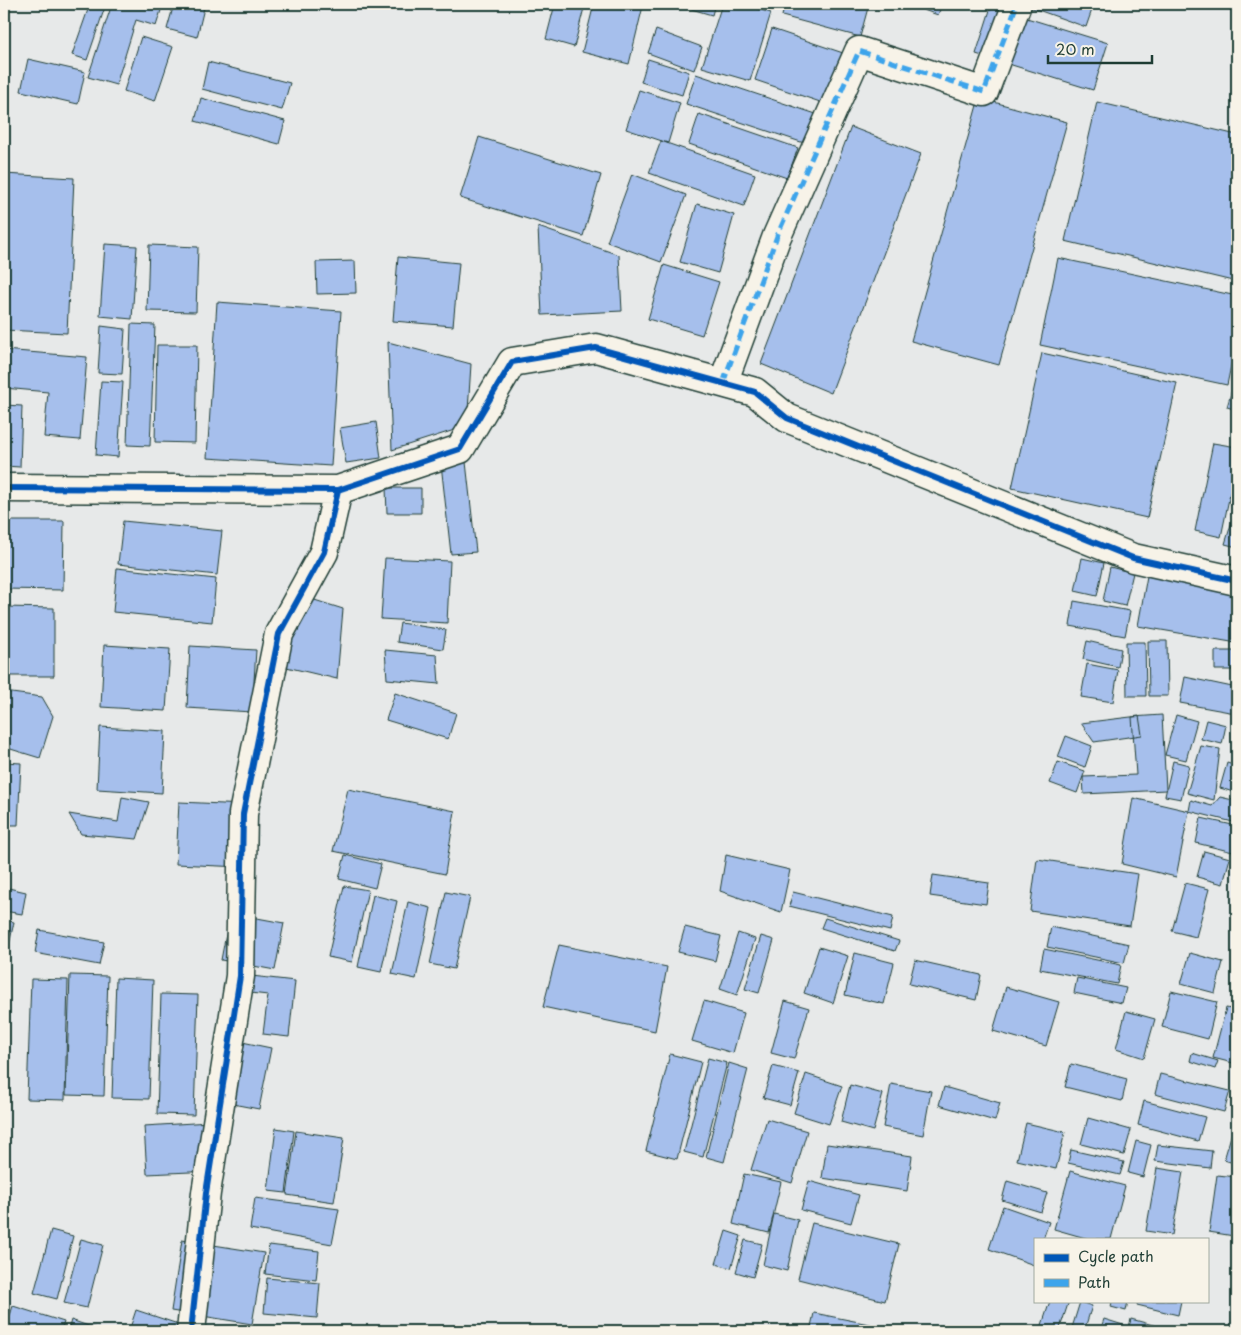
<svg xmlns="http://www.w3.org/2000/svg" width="1241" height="1335" viewBox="0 0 1241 1335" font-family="'Playpen Sans',sans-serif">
<rect width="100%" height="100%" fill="#e7e9e9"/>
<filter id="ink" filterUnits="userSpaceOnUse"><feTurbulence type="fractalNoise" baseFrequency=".02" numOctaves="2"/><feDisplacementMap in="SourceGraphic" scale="10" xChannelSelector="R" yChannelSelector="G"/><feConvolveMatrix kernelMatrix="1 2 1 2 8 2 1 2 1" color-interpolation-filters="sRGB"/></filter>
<g filter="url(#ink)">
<!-- building -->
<path fill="#a6bfec" stroke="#1f3d34" d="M90,4h16l-19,56 -15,-5z
M112,4h51l-7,22 -20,-6 -20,65 -28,-8z
M174,4h13l17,4 -7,29 -30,-8z
M555,4h30l-11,43 -28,-8z
M594,4h39l10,2 -14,58 -47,-12z
M674,4h41l-3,11z
M722,4h19l30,9 -21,68 -48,-14z
M785,4h84l-9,33 -78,-21z
M906,4h36l-4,11z
M1021,4h73l-8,23z
M991,7l117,36 -15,47 -117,-36z
M772,29l77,26 -17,51 -77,-26z
M656,30l46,17 -8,23 -46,-17z
M141,37l32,10 -18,54 -31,-10z
M28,59l57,13 -7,32 -57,-13z
M648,59l41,13 -7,23 -41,-13z
M208,62l82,21 -8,27 -80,-21z
M696,74l123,41 -9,30 -124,-41z
M639,90l41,13 -12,40 -42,-14z
M201,98l84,23 -6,23 -84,-23z
M979,98l88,24 -68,243 -88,-24z
M1097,102l140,33v147l-172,-41z
M699,114l99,34 -11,30 -98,-34z
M851,127l70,27 -90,239 -70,-29z
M479,137l122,38 -18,61 -123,-38z
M661,141l94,33 -11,32 -95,-33z
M4,174l70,4 -7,155 -63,-3z
M632,174l54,21 -25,67 -54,-20z
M697,204l37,11 -16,58 -38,-11z
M538,227l81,28 3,56 -80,4z
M105,244l32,2 -5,73 -32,-3z
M149,245l49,2 -2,65 -49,-1z
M398,257l61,6 -6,63 -60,-5z
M1058,258l179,38v40l-10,49 -187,-40z
M355,261l1,32 -39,1 -1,-32z
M664,265l55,17 -17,53 -54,-16z
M217,302l124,9 -10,155 -124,-8z
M131,324l24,1 -5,121 -23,-1z
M101,326l24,3 -3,45 -24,-1z
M388,342l83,22 -4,62 -75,24z
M157,345h40l-2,98 -40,-1z
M4,350l83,7 -7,83 -36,-3 4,-45 -44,-4z
M1042,353l135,30 -30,135 -135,-30z
M1237,372v38l-10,-3z
M101,381l22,1 -5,75 -22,-2z
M4,405l18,1 -2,61 -16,-1z
M376,422l5,36 -35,5 -6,-35z
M1213,443l24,4v13l-16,77 -26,-6z
M466,462l10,90 -25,2 -10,-90z
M386,488h35v25h-34z
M1237,505v42l-12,-3z
M4,521h60l-1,69 -59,-1z
M123,521l99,10 -5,44 -99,-11z
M385,558l65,3 -3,62 -66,-4z
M1082,558l22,5 -7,33 -22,-5z
M1110,567l23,6 -8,33 -22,-5z
M117,568l99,11 -4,43 -99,-10z
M1147,576l90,15v52l-99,-17z
M286,591l57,18 -6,70 -59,-14z
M1074,601l56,10 -5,25 -55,-10z
M4,607l50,1v68h-50z
M400,623l46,7 -3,19 -46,-7z
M1087,641l34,8 -3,18 -35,-8z
M1148,641h19l1,55h-19z
M1126,642h19l1,54h-19z
M104,645l66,4 -4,62 -65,-4z
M190,646l66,4 -4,62 -65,-4z
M385,650l52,5 2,29 -52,-5z
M1215,651h22v19h-22z
M1087,664l31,6 -5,32 -32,-5z
M1185,677l52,11v13l-2,12 -55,-10z
M4,692l38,5 11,19 -13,42 -36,-11z
M395,693l61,20 -8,26 -62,-19z
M1162,715l4,75 -82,4 -1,-17 53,-2 -4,-58z
M1176,715l21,6 -11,39 -21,-5z
M1139,716l3,19 -48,7 -13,-19z
M1206,720l20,5 -4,19 -21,-5z
M100,727l65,4 -3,62 -65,-4z
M1066,736l26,10 -7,21 -27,-10z
M1201,746l19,3 -6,51 -27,-7z
M1173,761l16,4 -8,34 -16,-3z
M4,762l17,1 -3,62h-14z
M1058,762l27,9 -8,22 -27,-10z
M1227,763l10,3v27l-17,-5z
M348,789l107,22 -10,63 -112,-23z
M122,797l27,5 -12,37 -56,-5 -12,-20 49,8z
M1220,797l17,4v22l-48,-12 2,-11 21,6z
M1133,798l56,13 -13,66 -54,-13z
M179,802l66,3 -4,62 -65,-3z
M1201,818l36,8v27l-41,-10z
M1204,851l26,7 -7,26 -26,-7z
M345,855l36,9 -6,24 -36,-9z
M726,855l64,15 -9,42 -61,-21z
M1037,859l101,15 -8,52 -100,-15z
M933,875l56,8 -3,21 -56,-8z
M1185,883l24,6 -13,48 -24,-6z
M344,886l24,4 -16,72 -24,-5z
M4,887l22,5 -4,22 -18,-3z
M446,892l24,5 -16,72 -24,-5z
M793,892l100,25 -3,14 -101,-25z
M373,895l24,6 -16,71 -23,-5z
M408,902l23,6 -15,71 -24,-5z
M230,913l54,10 -9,47 -54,-10z
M825,918l74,23 -4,10 -74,-23z
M4,920l10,2 -5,23 -5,-1z
M685,927l36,9 -6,25 -37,-9z
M1051,927l78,17 -5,19 -77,-16z
M39,930l65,12 -5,23 -64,-12z
M738,933l17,6 -18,56 -17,-6z
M761,936l13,4 -15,53 -14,-4z
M559,945l108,22 -12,64 -112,-24z
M819,947l29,9 -15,47 -29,-10z
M1044,949l77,16 -4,19 -77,-15z
M855,953l39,10 -10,41 -39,-9z
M1190,953l33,9 -8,31 -34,-9z
M915,960l66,15 -5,25 -67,-16z
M70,975l38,1 -4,120 -38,-1z
M243,975l52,6 -6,56 -26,-3 5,-39 -27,-3z
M116,978l37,2 -4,119 -37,-1z
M1077,978l49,10 -4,15 -48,-10z
M31,979l37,1 -3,120 -38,-1z
M1006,987l53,15 -13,44 -53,-15z
M1171,991l46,11 -9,37 -46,-12z
M161,994l37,1 -4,120 -37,-1z
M704,1001l40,12 -11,40 -41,-12z
M785,1001l24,7 -15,51 -23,-6z
M1226,1008l11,2v54l-24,-6z
M1126,1011l29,8 -11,39 -28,-9z
M218,1037l53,11 -12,61 -53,-10z
M1192,1053l26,8 -3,8 -25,-8z
M670,1054l31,8 -24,97 -31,-8z
M708,1058l19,5 -24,94 -19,-5z
M729,1063l19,6 -24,93 -18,-5z
M1071,1064l56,15 -5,22 -57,-14z
M773,1066l26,7 -9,32 -27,-7z
M806,1074l36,12 -13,38 -35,-11z
M1160,1074l70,17 -6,21 -69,-18z
M891,1084l40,7 -8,44 -40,-8z
M850,1085l33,9 -10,37 -32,-9z
M944,1087l56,16 -5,18 -56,-16z
M1144,1101l61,16 -7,24 -60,-16z
M1237,1115v49l-13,-4z
M1088,1118l43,12 -7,25 -43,-11z
M767,1119l40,12 -15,52 -41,-13z
M210,1122l2,49 -65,3 -3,-48z
M1026,1123l39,9 -9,37 -39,-9z
M276,1128l18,3 -8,62 -18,-2z
M296,1131l48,7 -10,64 -47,-7z
M1136,1141l15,4 -8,32 -15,-4z
M827,1144l85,12 -5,35 -85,-13z
M1158,1145l54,6 -2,17 -55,-7z
M1071,1150l53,12 -4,13 -52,-12z
M1157,1168l26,4 -11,63 -26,-4z
M1070,1171l55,15 -14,53h-22l-35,-10z
M744,1174l37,8 -12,51 -36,-9z
M1217,1175l20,2v31l-3,28 -25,-4z
M809,1181l50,14 -8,28 -50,-13z
M1007,1181l40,12 -6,19 -39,-12z
M255,1198l84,11 -7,35 -82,-15z
M1003,1206l46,16 -6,17h-8l-1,26 -45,-16z
M774,1214l24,6 -11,51 -24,-6z
M812,1223l87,21 -14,57 -87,-22z
M51,1230l22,6 -16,63 -23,-6z
M726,1231l15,5 -10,32 -15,-4z
M81,1239l22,6 -16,63 -23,-5z
M182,1240l82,13 -12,71 -81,-13z
M745,1240l17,4 -9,33 -17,-5z
M269,1245l50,6 -3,29 -51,-6z
M267,1278l53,5 -3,35 -53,-5z
M1050,1301h19l-10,30h-19z
M1112,1301h16l-2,10 -15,-4z
M1138,1301h43l-3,14 -41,-10z
M1080,1302l12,4 -8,25h-13z
M13,1306l51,16 -3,9h-56z
M136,1310l51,17 -2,4h-56z
M814,1313l90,18h-94z
M1104,1319l19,6 -2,6h-21z
M1131,1319l44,12h-47z
M71,1320l32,11h-35z"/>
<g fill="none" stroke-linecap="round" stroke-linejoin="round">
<!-- minor casing -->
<g stroke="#1f3d34" stroke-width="31">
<path id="minor" d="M723,383l54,-147 82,-185 125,41 33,-88
M4,488l334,2 122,-41 52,-87 84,-14 159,44 32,26 346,140 104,23
M191,1331l15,-138 34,-217 3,-162 36,-180 45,-82 14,-62"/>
</g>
<!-- minor -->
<use href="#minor" stroke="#f7f3e8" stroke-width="28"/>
<!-- quiet -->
<path stroke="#3da4eb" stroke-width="5" stroke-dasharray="10 5" stroke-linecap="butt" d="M723,383l54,-147 82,-185 125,41 33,-88"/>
<!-- cycleway casing -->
<g stroke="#f7f3e8" stroke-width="9">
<path id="cycleway" d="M4,488l334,2 122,-41 52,-87 84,-14 159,44 32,26 346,140 104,23
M191,1331l15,-138 34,-217 3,-162 36,-180 45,-82 14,-62"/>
</g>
<!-- cycleway -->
<use href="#cycleway" stroke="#0057b8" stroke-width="6"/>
</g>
</g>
<!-- margin -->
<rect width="1241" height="1335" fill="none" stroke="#f7f3e8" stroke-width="20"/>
<rect x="10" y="10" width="1221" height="1315" fill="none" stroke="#1f3d34" stroke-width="2" filter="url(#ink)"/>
<!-- legend -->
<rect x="1034" y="1238" width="175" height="65" fill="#f7f3e8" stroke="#a1aaa0"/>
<rect x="1044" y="1254" width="25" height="8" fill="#0057b8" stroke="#a1aaa0"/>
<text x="1078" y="1262" font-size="15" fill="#1f3d34">Cycle path</text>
<rect x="1044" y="1279" width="25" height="8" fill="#3da4eb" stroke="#a1aaa0"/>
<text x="1078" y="1288" font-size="15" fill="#1f3d34">Path</text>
<!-- scale -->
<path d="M1048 55v8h104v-8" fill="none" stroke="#1f3d34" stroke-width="2.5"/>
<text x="1056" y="55" font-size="15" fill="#1f3d34" stroke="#f7f3e8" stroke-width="4" paint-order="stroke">20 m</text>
</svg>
